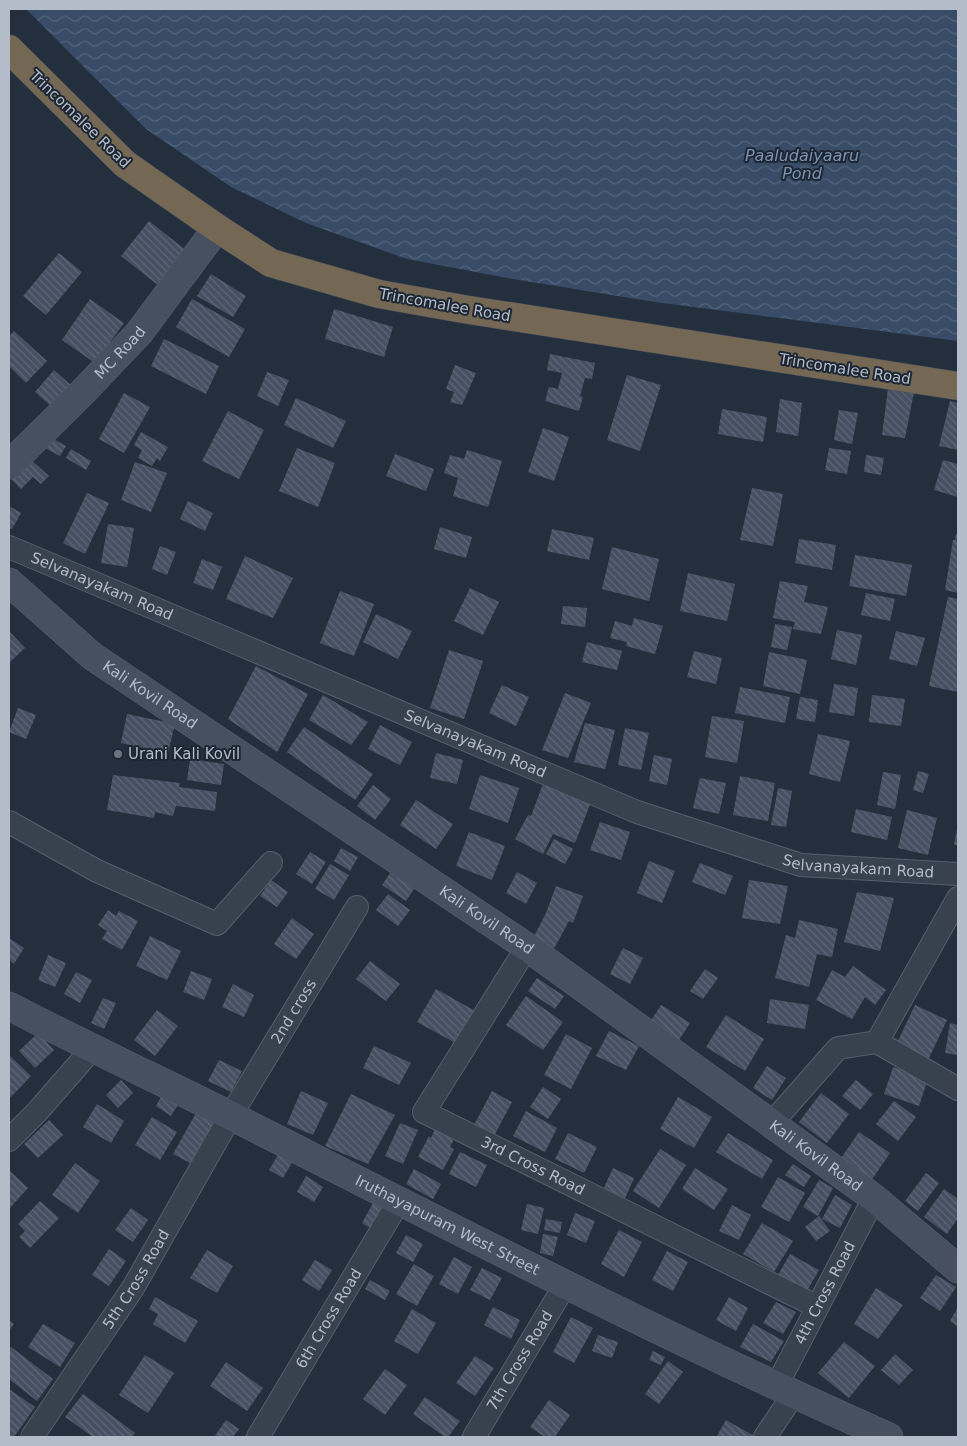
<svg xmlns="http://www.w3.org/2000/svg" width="967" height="1446" viewBox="0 0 967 1446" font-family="'DejaVu Sans',sans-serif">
<defs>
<pattern id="water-waves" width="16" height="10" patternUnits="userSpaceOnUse" patternTransform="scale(1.25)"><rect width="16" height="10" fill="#394c67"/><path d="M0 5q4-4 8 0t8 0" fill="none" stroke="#53647b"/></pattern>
<pattern id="building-back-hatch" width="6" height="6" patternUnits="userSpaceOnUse" patternTransform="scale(1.25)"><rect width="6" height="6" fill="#455162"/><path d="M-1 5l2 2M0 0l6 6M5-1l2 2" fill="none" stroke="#5d6877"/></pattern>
</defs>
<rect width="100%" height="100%" fill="#242f3e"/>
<!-- water -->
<path fill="url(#water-waves)" d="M26,9h932v332l-303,-39 -142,-23 -106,-20 -101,-36 -75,-36 -85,-58z"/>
<!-- building -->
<path fill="url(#building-back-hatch)" d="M149,221l38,30 -28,35 -38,-30z
M59,253l23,19 -36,43 -23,-19z
M211,274l35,22 -13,21 -36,-21z
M90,299l34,24 -29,40 -33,-23z
M192,299l53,30 -16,28 -53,-30z
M334,309l59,18 -9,30 -59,-18z
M14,331l33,30 -21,22 -17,-17v-30z
M164,339l55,27 -13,28 -55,-28z
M550,354l45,9 -3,16 -7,-1 -5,18 3,1 -4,14 -34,-10 4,-14 9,2 4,-16 -15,-3z
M455,365l21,8 -14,32 -12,-3 4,-10 -8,-3z
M54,370l19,17 -20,21 -18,-16z
M267,372l22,8 -11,26 -21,-10z
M627,375l34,10 -21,66 -33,-11z
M888,388l26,4 -9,46 -23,-3z
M124,393l26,14 -26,46 -25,-14z
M296,398l50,23 -13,27 -49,-23z
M780,399l22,4 -4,33 -22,-4z
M950,401l8,2v47l-19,-4z
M722,409l45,8 -4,25 -45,-8z
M839,410l19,3 -6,31 -18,-4z
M228,411l36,19 -25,49 -37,-18z
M543,428l26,9 -15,44 -26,-9z
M141,432l27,15 -8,14 -3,-3 -5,8 -14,-8 4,-8 -8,-5z
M44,434l22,12 -6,10 -21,-11z
M297,448l38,15 -17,44 -39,-16z
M829,448l22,3 -4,23 -22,-4z
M71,449l20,12 -5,9 -20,-12z
M467,450l35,11 -14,46 -35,-11 5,-18 -14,-5 6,-18 14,4z
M395,454l39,15 -8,22 -40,-15z
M866,455l18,3 -3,17 -17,-3z
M30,459l19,17 -8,8 -8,-7 -12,12 -10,-10z
M943,460l15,4v33l-24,-7z
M135,462l32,11 -16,39 -30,-12z
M752,488l31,6 -10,52 -33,-6z
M87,493l22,10 -24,51 -22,-11z
M188,501l25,12 -8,18 -25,-12z
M9,506l12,7 -9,16 -3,-1z
M108,524l26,4 -7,39 -26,-4z
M440,527l32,10 -6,21 -32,-9z
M552,529l42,9 -5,22 -42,-9z
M956,534l2,1v58l-13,-3 8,-50h2z
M799,539l37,6 -4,25 -37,-7z
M160,546l16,6 -9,23 -15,-6z
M612,547l47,12 -10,42 -47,-12z
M855,555l57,10 -6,31 -57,-10z
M245,556l48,22 -20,40 -47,-19z
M202,559l20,8 -9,23 -20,-7z
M688,573l47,11 -8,37 -47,-10z
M780,581l28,5 -4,16 24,5 -7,27 -28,-5 2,-7 -22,-4z
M470,588l29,14 -16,33 -29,-14z
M340,591l34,13 -20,52 -34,-13z
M866,593l29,6 -5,22 -29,-6z
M948,597l10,2v93l-29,-6z
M563,606l24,2 -2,19 -24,-3z
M376,614l36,17 -14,28 -35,-17z
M634,618l29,8 -8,28 -29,-8 1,-4 -17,-4 5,-17 17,5z
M775,624l17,3 -5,23 -16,-3z
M837,630l25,5 -6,30 -25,-6z
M9,631l16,17 -16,15z
M896,631l29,7 -8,28 -28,-7z
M587,642l35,9 -5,19 -35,-8z
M449,650l34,11 -19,58 -34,-11z
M694,651l28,7 -6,26 -29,-7z
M769,652l38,8 -7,34 -37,-8z
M256,666l52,28 -31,58 -49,-33z
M834,684l24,4 -4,28 -25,-4z
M502,685l27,12 -13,29 -27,-13z
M740,687l50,10 -5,26 -50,-10z
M565,693l26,10 -23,55 -26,-8z
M323,695l45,27 -17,23 -42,-25z
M872,695l33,4 -4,27 -32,-4z
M800,697l18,3 -3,22 -19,-3z
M18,708l18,7 -10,24 -17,-7z
M127,714l48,10 -7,29 -47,-10z
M712,716l32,5 -7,42 -32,-6z
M585,723l30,7 -10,39 -31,-7z
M380,725l32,17 -12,23 -32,-16z
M304,727l69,47 -18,26 -68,-48z
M625,728l24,5 -8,37 -23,-5z
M818,734l32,7 -10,41 -31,-8z
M436,753l27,7 -6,24 -27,-6z
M654,755l18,4 -5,26 -18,-4z
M190,759l34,5 -3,21 -34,-5z
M918,771l11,3 -6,19 -10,-3z
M883,772l18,3 -6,34 -18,-4z
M113,775l67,8 -1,4 38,5 -2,19 -39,-5 -3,10 -18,-4 -1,6 -47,-8z
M480,775l39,13 -11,35 -39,-14z
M740,776l35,7 -7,38 -35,-6z
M700,778l26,5 -7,31 -26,-6z
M543,784l48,18 -16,41 -22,-9 -10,20 -28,-15 13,-24 3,1z
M373,785l18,14 -16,21 -18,-14z
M778,788l14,3 -6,36 -15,-2z
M416,800l37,24 -17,25 -36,-24z
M856,809l36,8 -5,23 -36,-8z
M907,810l30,8 -9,37 -30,-7z
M600,822l30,10 -9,28 -31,-10z
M957,829h1v16h-4z
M469,832l36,14 -13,34 -36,-14z
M554,839l19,10 -8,15 -19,-10z
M341,848l17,9 -8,14 -16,-10z
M310,852l16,10 -14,22 -16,-10z
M649,861l26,10 -13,32 -25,-10z
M700,863l33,13 -8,19 -33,-13z
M330,864l19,11 -15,25 -19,-11z
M392,870l24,16 -10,15 -24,-16z
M517,872l20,11 -11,21 -20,-11z
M271,880l17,12 -11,15 -17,-11z
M749,880l39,6 -8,38 -38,-6z
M556,886l27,10 -10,27 -4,-2 -18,33 -21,-10 16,-31z
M857,892l37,6 -14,53 -36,-9z
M388,894l22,16 -12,16 -22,-16z
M108,910l8,6 3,-5 19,10 -16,29 -20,-11 5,-8 -9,-6z
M292,918l22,16 -18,25 -22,-15z
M799,920l39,9 -6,28 -15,-3 -8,33 -34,-9 11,-43 9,3z
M150,936l31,15 -14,29 -31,-14z
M9,938l15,10 -10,16 -5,-4z
M623,948l20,10 -13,26 -20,-10z
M48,955l18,8 -11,24 -17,-7z
M370,961l30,23 -14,17 -30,-22z
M853,966l33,24 -11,15 -10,-8 -13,22 -36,-19 16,-30 13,7z
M705,969l13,9 -15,21 -13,-8z
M191,971l21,8 -8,21 -21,-8z
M76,972l16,8 -12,23 -16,-9z
M537,978l27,18 -9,13 -27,-18z
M233,984l21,11 -10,22 -22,-10z
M436,989l41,23 -18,33 -42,-23z
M526,996l37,26 -20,28 -37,-25z
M103,998l13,5 -12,26 -13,-6z
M770,999l39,6 -4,24 -38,-6z
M661,1005l29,18 -11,17 -29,-18z
M915,1005l32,15 -19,40 -32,-15z
M157,1010l21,16 -23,30 -21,-16z
M726,1015l38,24 -19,32 -39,-24z
M950,1023l8,2v30l-13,-2z
M609,1031l30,15 -13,24 -30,-14z
M38,1033l16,17 -19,18 -16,-17z
M566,1034l26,14 -21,41 -27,-14z
M374,1046l37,17 -12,22 -36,-17z
M9,1055l22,21 -20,21 -2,-2z
M219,1060l23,11 -11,21 -23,-11z
M767,1066l19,12 -14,22 -19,-12z
M893,1067l35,12 -9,27 -35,-12z
M121,1080l12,13 -15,15 -12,-13z
M856,1080l17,14 -13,16 -18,-14z
M543,1087l18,12 -13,20 -18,-12z
M301,1091l27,12 -15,32 -26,-11z
M492,1091l20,11 -18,34 -20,-11z
M163,1093l16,10 -8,13 -15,-10z
M821,1093l28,21 -22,29 -28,-21z
M351,1094l44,21 -27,49 -43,-18z
M678,1097l34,20 -18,31 -34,-19z
M894,1101l22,16 -18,24 -22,-17z
M97,1104l27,17 -13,22 -28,-16z
M526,1111l31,17 -12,24 -32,-16z
M196,1113l27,15 -22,41 -28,-15z
M152,1117l25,15 -17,28 -25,-15z
M49,1120l14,15 -25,23 -14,-14z
M400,1123l18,7 -15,34 -18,-8z
M437,1125l19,10 -6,12 4,2 -11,21 -25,-13 11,-21 2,2z
M859,1132l31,21 -19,28 -32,-20z
M568,1133l29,14 -13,26 -29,-14z
M728,1133l45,27 -11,19 -46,-27z
M660,1149l26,16 -27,43 -26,-17z
M460,1152l27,13 -11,22 -27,-13z
M279,1153l14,8 -10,17 -14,-8z
M75,1163l25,18 -22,32 -26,-18z
M793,1164l18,12 -7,11 -19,-12z
M613,1168l21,10 -11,25 -22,-9z
M695,1168l33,21 -14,21 -32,-21z
M414,1169l27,15 -8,15 -27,-15z
M9,1170l19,18 -19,21z
M926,1173l13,10 -21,28 -13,-10z
M306,1176l17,11 -9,15 -17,-10z
M778,1177l27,16 -16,29 -28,-15z
M819,1180l14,8 -15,28 -15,-9z
M944,1189l14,10v19l-11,16 -23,-17z
M835,1195l17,10 -12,23 -18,-9z
M40,1201l19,17 -29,30 -11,-11 6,-6 -7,-7z
M373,1203l14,8 -12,20 -13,-8z
M527,1204l17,4 -6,26 -17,-4z
M732,1205l19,10 -12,25 -20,-9z
M131,1208l17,12 -15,22 -18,-12z
M575,1213l20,8 -9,22 -19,-8z
M819,1216l11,15 -14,10 -11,-14z
M546,1219l16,3 -2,11 -16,-3z
M762,1223l31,18 -19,31 -31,-18z
M619,1230l23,12 -18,35 -23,-13z
M543,1234l15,3 -5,19 -13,-3z
M406,1235l17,9 -10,18 -17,-9z
M109,1249l17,12 -17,25 -17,-11z
M207,1250l26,16 -16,27 -27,-15z
M667,1251l21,11 -15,29 -21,-11z
M790,1254l29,16 -12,21 -29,-16z
M454,1257l18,10 -14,27 -19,-10z
M315,1260l17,10 -13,21 -17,-11z
M414,1264l20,12 -17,30 -21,-12z
M482,1268l20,10 -12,22 -20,-10z
M936,1275l20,12 -16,24 -20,-13z
M370,1280l20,11 -5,9 -20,-11z
M876,1288l27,17 -25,34 -24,-15z
M155,1297l43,24 -13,22 -32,-19 5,-10 -9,-5z
M729,1297l19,11 -12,23 -20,-11z
M776,1302l20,10 -13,22 -20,-11z
M493,1307l27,13 -9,19 -27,-14z
M958,1307v20l-8,-6z
M412,1309l24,14 -18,31 -24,-13z
M571,1317l22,11 -19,35 -21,-11z
M9,1320l5,4 -5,7z
M43,1324l32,19 -15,24 -32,-20z
M753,1324l31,17 -13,21 -31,-15z
M598,1335l20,7 -6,16 -20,-7z
M844,1342l31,24 -26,32 -31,-25z
M11,1347l42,32 -16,22 -28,-22v-30z
M653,1351l12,6 -4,8 -12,-5z
M895,1354l18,16 -14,15 -18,-15z
M145,1355l29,18 -26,40 -29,-18z
M475,1356l19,12 -19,28 -19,-13z
M668,1361l15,11 -24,32 -14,-10z
M226,1362l37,26 -16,23 -37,-25z
M385,1369l22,16 -22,30 -22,-16z
M9,1389l26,18 -21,30h-5z
M83,1394l52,39 -3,4h-39l-28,-20z
M425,1397l35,24 -12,16h-3l-32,-23z
M549,1400l21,15 -15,22h-10l-15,-10z
M226,1420l13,9 -6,8h-19z
M726,1420l30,17h-37l-2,-1z"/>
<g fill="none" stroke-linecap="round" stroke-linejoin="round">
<!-- street casing -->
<g stroke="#565f6c" stroke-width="24">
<g id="street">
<path id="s1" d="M9,547l628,265 164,53 157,9"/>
<path d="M9,822l88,49 120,53 54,-61"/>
<path id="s2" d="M527,947l-103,165 392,194"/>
<path d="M877,1042l81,47"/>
<path d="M771,1124l67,-76 39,-6 81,-144"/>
<path d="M9,1140l28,-28 55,-63"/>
<path id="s3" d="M776,1387l98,-189"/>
<path id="s4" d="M32,1437l101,-149 98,-173 126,-208"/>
<path id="s5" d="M258,1437l141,-236"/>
<path id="s6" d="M474,1437l91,-152"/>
<path d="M765,1437l28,-42"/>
</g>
</g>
<!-- secondary casing -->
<g stroke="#565f6c" stroke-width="29">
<g id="secondary">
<path id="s7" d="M9,465l72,-71 58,-61 78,-105"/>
<path id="s8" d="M9,582l83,74 435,291 347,251 84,71"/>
<path id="s9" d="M9,1006c86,45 174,85 260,129 205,104 410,209 620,302"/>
</g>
</g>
<!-- highway casing -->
<g stroke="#434c59" stroke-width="29">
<path id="highway" d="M9,49l116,115 92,64 54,35 108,31 84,15 495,77"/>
</g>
<!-- street -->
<use href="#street" stroke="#38414e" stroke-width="22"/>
<!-- secondary -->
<use href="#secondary" stroke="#465061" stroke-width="28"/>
<!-- highway -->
<use href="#highway" stroke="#746855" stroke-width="28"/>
</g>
<!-- markers -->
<circle fill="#6b7280" stroke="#1d2633" stroke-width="2" cx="118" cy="754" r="5"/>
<g text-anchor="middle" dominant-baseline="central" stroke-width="4" stroke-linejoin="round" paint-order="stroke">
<!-- street labels -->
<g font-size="15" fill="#b4bcc9" stroke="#1d2633">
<text transform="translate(80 119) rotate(44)">Trincomalee Road</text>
<text transform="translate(445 305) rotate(10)">Trincomalee Road</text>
<text stroke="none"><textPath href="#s7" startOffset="158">MC Road</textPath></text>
<text transform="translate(845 369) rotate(9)">Trincomalee Road</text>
<text stroke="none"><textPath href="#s1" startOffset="101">Selvanayakam Road</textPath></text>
<text stroke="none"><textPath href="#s8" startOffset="181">Kali Kovil Road</textPath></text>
<text stroke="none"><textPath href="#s1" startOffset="506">Selvanayakam Road</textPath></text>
<text stroke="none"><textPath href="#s1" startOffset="911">Selvanayakam Road</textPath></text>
<text stroke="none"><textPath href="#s8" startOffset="586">Kali Kovil Road</textPath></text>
<text stroke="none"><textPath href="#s4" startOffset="500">2nd cross</textPath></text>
<text stroke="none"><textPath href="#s8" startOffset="991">Kali Kovil Road</textPath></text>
<text stroke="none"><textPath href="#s2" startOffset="316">3rd Cross Road</textPath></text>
<text stroke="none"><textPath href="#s9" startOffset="490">Iruthayapuram West Street</textPath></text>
<text stroke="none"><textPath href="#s4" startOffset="189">5th Cross Road</textPath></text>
<text stroke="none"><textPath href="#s3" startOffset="106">4th Cross Road</textPath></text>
<text stroke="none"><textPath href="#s5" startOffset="138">6th Cross Road</textPath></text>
<text stroke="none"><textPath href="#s6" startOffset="89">7th Cross Road</textPath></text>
</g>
<!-- poi labels -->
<g font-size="15" fill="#b4bcc9" stroke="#1d2633" text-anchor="start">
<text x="128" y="754">Urani Kali Kovil</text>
</g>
<!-- water labels -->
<g font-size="16" font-style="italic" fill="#7c92b1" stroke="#1d2633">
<text x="802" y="155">Paaludaiyaaru<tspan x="802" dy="18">Pond</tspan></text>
</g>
</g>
<!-- border -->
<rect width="967" height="1446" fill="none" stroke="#b4bcc9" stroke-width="20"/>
</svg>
